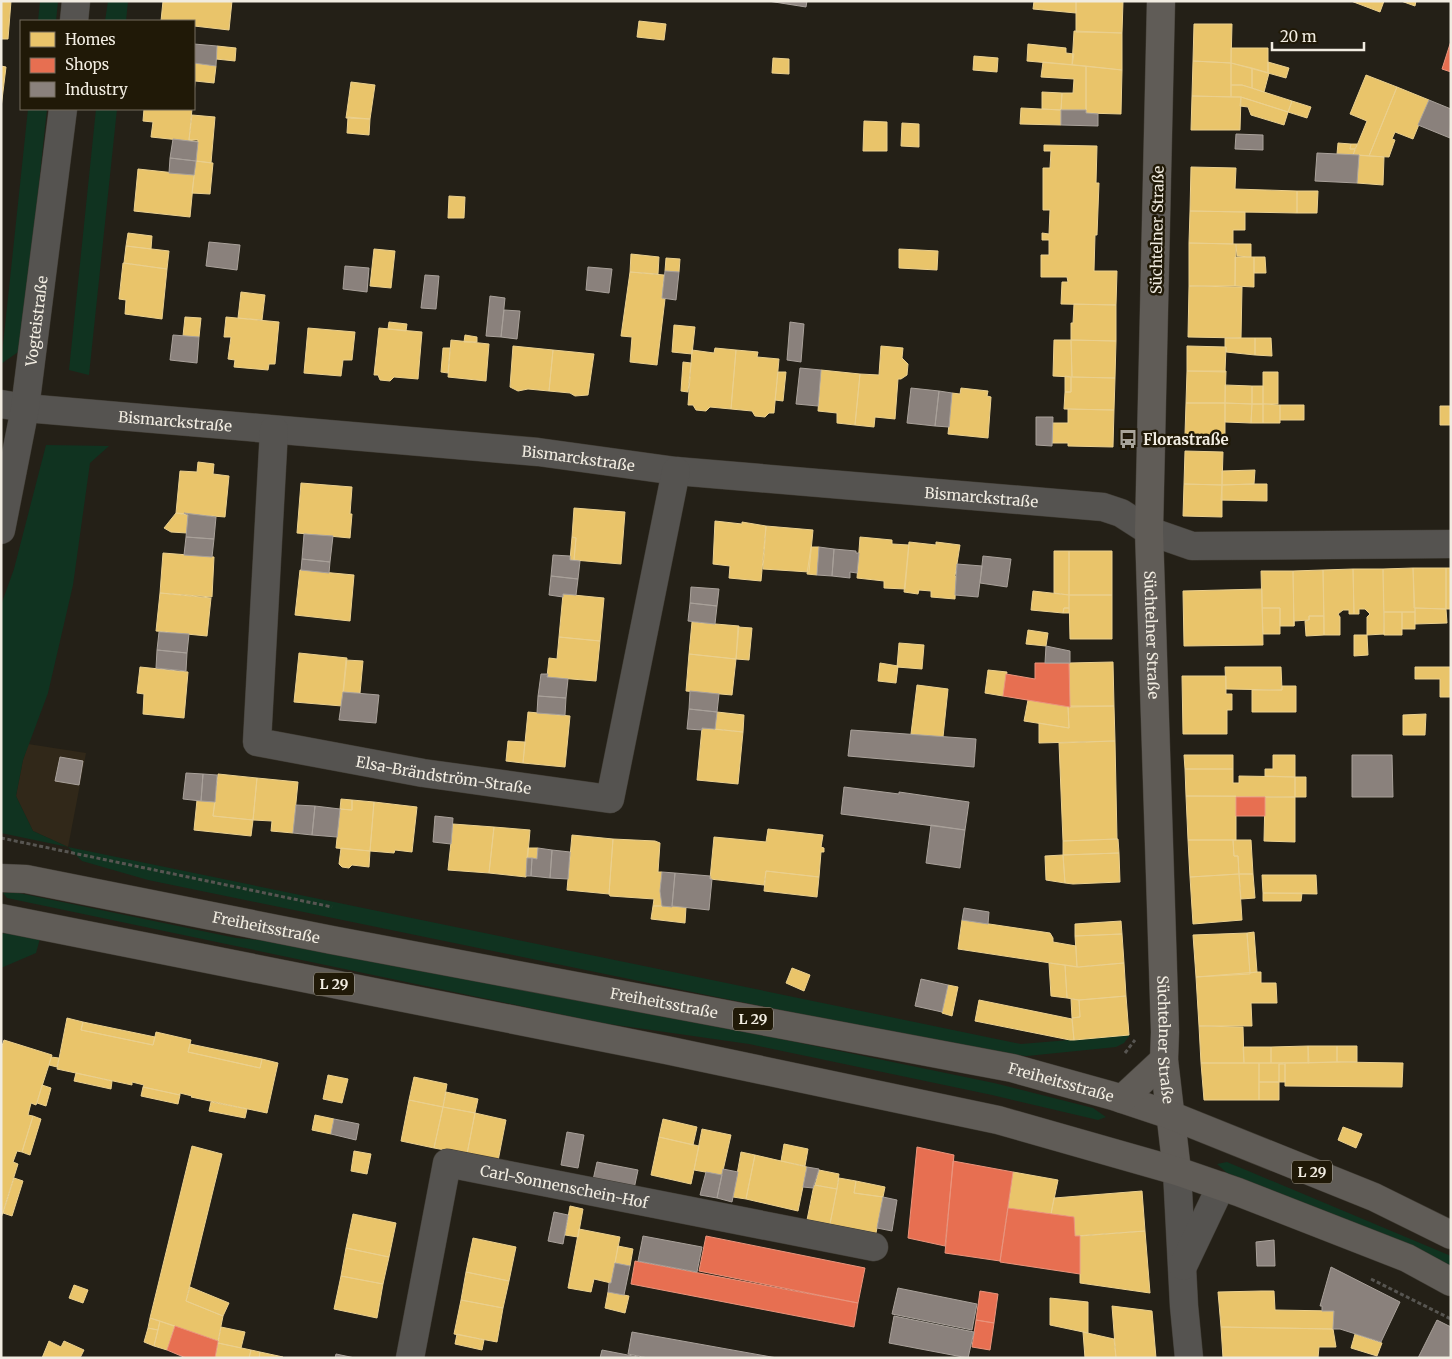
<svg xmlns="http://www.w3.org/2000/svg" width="1452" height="1359" viewBox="0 0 1452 1359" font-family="Merriweather,serif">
<rect width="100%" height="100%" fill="#242017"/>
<!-- industrial -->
<path fill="#312819" d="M28,744l58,9 -18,94 -35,-16 -17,-35 7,-36z"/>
<!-- green -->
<path fill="#103320" d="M40,1h18l-2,20h-18z
M108,1h20l-2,20h-21z
M28,109h19l-26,241 -20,14z
M96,109h21l-28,266 -20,-5z
M46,445l63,1 -19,17 -17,122 -25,108 -25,67 -7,36 17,35 35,16 953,197 109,-9 -6,8 -8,4 -89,9 -38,-3 -841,-173 -66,-19 -14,-14 -67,-14v-228l13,-36z
M9,891l227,47 100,9 658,136 99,25 13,9 -8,3 -106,-25 -243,-51 -147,-21 -595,-125 -4,-5z
M9,932l32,3 -5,18 -35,15v-34z
M1227,1162l224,94v10l-119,-52 -105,-41 -10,-9z"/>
<!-- homes -->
<path fill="#e9c46a" stroke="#ebd08e" d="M1,1h10l-3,38h-7z
M163,1h69l-3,29 -35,-4v-5h-33z
M1034,1h42v12l-43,-4z
M1076,1h47l-1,32 -46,-1z
M1351,1h33l-4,11z
M1401,1h15l-1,5z
M639,21l27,3 -2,16 -27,-3z
M1194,24h38l-1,39 -38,-2z
M1074,31l48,2v37l-50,-5z
M1028,44l38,4v5l8,1 -2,11 -45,-4z
M217,46l19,2 -1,13 -19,-2z
M1231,48h37v25l-37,-10z
M974,56l24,2 -1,14 -24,-2z
M773,58l16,1v15l-17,-1z
M1193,61l38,2v34l-39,-1z
M1043,62l43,4v44h-25l1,-17h11l1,-14 -33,-2z
M1268,62l21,6 -3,10 -18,-5z
M194,63l22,3 -2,17 -19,-2 -1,15z
M1231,63l21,5v20l-10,-3h-11z
M1,66l5,1 -5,41z
M1086,66l36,4 -1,44 -35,-1z
M1252,68l17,5 -5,19 -12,-4z
M1366,75l31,12 -28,69 -16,-1 14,-34 -17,-7z
M351,82l24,3 -5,34 -24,-1z
M1231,85h11l50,16 -4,11 -47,-15h-10z
M1397,87l32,13 -16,39 -18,-7 -3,7 3,1 -6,17 -20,-1z
M1042,92l20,1 -1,17 -19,-1z
M1192,96l49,1 -1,33h-49z
M1241,97l47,15 -4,13 -33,-10 -3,-8 -8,-1z
M1292,101l19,6 -4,11 -19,-6z
M1021,108l40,2v15l-41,-1z
M144,109h48l-3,31 9,2 -47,-5 2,-15 -10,-1z
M192,115l23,2 -4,46 -15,-2 2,-21h-9z
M348,117l22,2 -1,16 -22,-2z
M864,121l23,1v29h-24z
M902,123l17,1v23l-18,-1z
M1338,143l13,1 -1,5h5l-2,6 -16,-1z
M1351,144h6l-2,5h-5z
M1044,145l53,1 -1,37h3l-2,52h-2l-1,36h23l-1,34 -55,-1 1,-22h6l-1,-5h-26v-22h8v-15h-7v-7l7,1 1,-24h-7v-42h7l1,-17h-7z
M1359,155l25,2 -1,28 -26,-2z
M196,161l17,2 -3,31 -18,-1z
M1191,167l45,1 -1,21 62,2v22l-107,-2z
M138,169l56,6 -4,42 -56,-6z
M1297,191h21l-1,22h-20z
M449,196l16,1 -1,21h-16z
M1190,211l55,1v18h-12v14l-44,-1z
M128,233l24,3 -1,13 -25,-3z
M1189,243l47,1 -1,42h-46z
M1236,244h15v13l-14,-1z
M126,246l43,5 -2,18 -43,-6z
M374,249l21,2 -4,37 -21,-2z
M899,249l39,2 -1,19 -38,-2z
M631,254l28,3 -1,17 -28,-2z
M1235,257h19v30l-19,-1z
M1254,257h11l1,16h-12z
M666,258l14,1 -1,13 -14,-1z
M123,263l44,6 -5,50 -37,-5 1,-14 -7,-1z
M630,272l34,3 -2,23 3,1 -8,66 -27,-3 2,-25 -11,-1z
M1189,286l53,1 -1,51 -53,-1z
M241,292l24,3 -3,25 -24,-2z
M1074,304l42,1v36l-45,-1v-17h2z
M185,317l16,1 -2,19 -16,-1z
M226,317l53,5 -4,42h-6l-1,6 -34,-3 1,-7 -7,-1 3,-22h-7z
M389,322l18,2 -1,7 -18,-2z
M674,325l21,2 -3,27 -20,-2z
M308,328l47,4 -3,28h-9l-2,16 -37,-3z
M379,328l43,4 -4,47 -24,-2 -4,4 -10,-1 -2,-5h-4z
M465,335l12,2v5h-13z
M1225,338h30v17l-29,-3v-5h-1z
M1255,338h16l1,18 -17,-1z
M451,340l38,4 -3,37 -38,-4z
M1054,340h17l1,37 -19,-1z
M1071,340l45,1 -1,37 -43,-1z
M513,346l40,4 -4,41 -21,-2 -10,2 -8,-4z
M881,346l22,2 -1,10 6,6 -1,11 -6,4h-3l-3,40 -20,-2 -1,10 -19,-2 5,-51 19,1z
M1187,346l39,1 -1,25 -38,-1z
M443,348h7l-2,25 -7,-1z
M715,348l21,2 -5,59 -21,-2 -4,4 -10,-1 -3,-5h-5l4,-55 22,3z
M553,350l41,4 -6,41 -13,1 -5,-3 -21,-2z
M736,350l22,2 -1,5 22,2 -5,54h-5l-4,4 -10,-1 -3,-5 -21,-2z
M683,362l8,1 -3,29 -7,-1z
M821,370l39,4 -5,51 -18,-2v-10l-19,-2z
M1187,371h39l-1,32h-39z
M778,372h8l-3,29 -8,-1z
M1263,372h15v32h-15z
M1065,376l6,1v15h-6z
M1071,377l44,1 -1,32 -50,-1 1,-17h6z
M1225,385l27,1v18l-27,-1z
M1252,386h11v18h-11z
M961,388l27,3 -1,5 4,1 -3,41 -40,-4 4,-41 8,1z
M1186,403h39v32l-40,-1z
M1225,403l27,1 -1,19 -26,-1z
M1252,404h11v19h-12z
M1263,404l17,1v18h-17z
M1280,405h24v15h-24z
M1440,406h11v19h-11z
M1068,409l46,1 -1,37 -45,-1v-3h-16v-20h16z
M1185,451l38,1 -1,33 -38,-1z
M198,462l16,2 -1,10 16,2 -4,41 -49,-4 4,-42 17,1z
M1255,470l-1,14 -32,1v-14z
M301,483l51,4 -2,27h2l-2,24 -53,-5z
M1184,484l38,1v32l-39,-1z
M1254,484h13v17l-46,-1 1,-15z
M574,508l51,4 -4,52 -47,-4 2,-22 -4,-1z
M176,513l12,2 -1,18 -16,-1 -7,-4z
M715,521l27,3v-2l24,4 -5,55 -32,-3 1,-12 -17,-2z
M766,526l47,4 -4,42 -46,-3z
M572,537l4,1 -2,22h-4z
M860,537l32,3v4l17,1 -4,44 -21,-1v-7l-27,-3z
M909,542l27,3v-3l24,3 -5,31 1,1 -1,22 -24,-2v-6l-12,-1 -1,4 -14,-2z
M811,547h8l-2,28 -10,-1z
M1054,551h15v44l-15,-2z
M1069,551h43v44h-43z
M163,553l51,4 -2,40 -52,-4z
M1413,568h33v41l-32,-1z
M1413,568l2,44h-31l-1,-43z
M1446,568h5v41h-5z
M1353,569h30l1,65 -17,1v-18l3,-3 -5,-5h-6v5h-5z
M1353,569l1,45h-5v-4h-6l-5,4 2,3v18h-16l-1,-65z
M300,570l54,5 -4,46 -55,-6z
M1323,570l1,46h-15v4l-15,1v5l-1,-55z
M1261,571h32l1,55h-14v-18h-18z
M1262,589l1,56 -79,1 -1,-55z
M1033,591l36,4v13h-5l-1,5 -32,-3z
M160,593l51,5 -4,38 -51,-5z
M563,594l41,4 -4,43 -41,-4z
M1069,595h43v44h-42z
M1064,608h5v5h-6z
M1262,608h18v26h-17z
M1415,608l31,1 1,14 -32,1z
M1384,612h18v23h-18z
M1402,612h13v17h-13z
M1309,616h15v19l-18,1 -1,-15 4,-1z
M692,622l47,4 -3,33 -47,-5z
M738,627l14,1 -3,32 -13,-1z
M1028,630l20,3 -2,13 -20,-2z
M1354,635h13l1,20 -14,1z
M559,637l41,4 -4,40 -49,-4 2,-19 8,1z
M899,643l25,2 -2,24 -25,-2z
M299,653l48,5 -5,48 -48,-4z
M689,654l47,5 -4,36 -46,-4z
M346,660l17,1 -3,32 -17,-1z
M1113,662l1,44 -44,1 -1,-44z
M880,663l18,3 -2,17 -18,-2z
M140,667l48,5 -4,46 -41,-4 1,-20 -7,-1z
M1225,667h56l1,23 -56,-1z
M1415,667h36v30h-11v-18h-25z
M988,670l19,2 -4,24 -18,-3z
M1182,676h44v18h6v16h-5v24h-44z
M917,685l31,4 -5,48 -32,-3z
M1282,686h14v26h-44v-22h30z
M1028,700l40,6 1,22 -45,-7z
M1068,706h46l1,35 -76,2v-20l30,5z
M528,712l42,4 -5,51 -42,-4z
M717,712l27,3 -1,17 -28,-3z
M1426,714l-1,21h-22v-20z
M702,728l41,4 -5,52 -41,-4z
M508,741l17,1 -2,21 -17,-2z
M1115,741l2,98 -54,2 -4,-98z
M1184,755h49v14h-48z
M1273,755h22v22l-30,-1v-7h8z
M1185,769h48v14h6v-7l56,1v20l-109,-1z
M218,774l39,4 -4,42 -40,-4z
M1295,777h11v20h-11z
M257,778l41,4 -5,51 -22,-2 1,-10 -19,-1z
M1186,796h50v44h-48z
M1265,797h30v45l-31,-1z
M341,799l11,1v10l-12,-1z
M197,800l18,2 -2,14 40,4 -2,16 -57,-6z
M352,800l22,2 -4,49 -34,-3 4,-39 12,1z
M374,802l43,5 -5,45 -17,-2 -1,3 -24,-2z
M453,824l41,3 -5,46 -41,-3z
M494,827l36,3 -4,47 -37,-4z
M768,829l55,6 -2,12 3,1v4h-3l-2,25 -53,-6 -2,14 -54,-6 4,-42 52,5z
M572,835l41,4 -4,55 -42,-4z
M613,839l42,2 5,2 -2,29h4l-2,19 2,15h-9l1,-7 -44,-3 -1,-2z
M1118,839l1,14 -56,2v-14z
M1188,840h45l1,16h4l1,18 -49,3z
M1233,840h18l2,34h-14l-1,-18h-4z
M341,848l29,3 -1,16 -17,-2 -3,3 -7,-1 -3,-3z
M528,848h10l-1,11 -10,-1z
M1119,853l1,29 -47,2 -8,-1 -2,-28z
M1063,855l2,28 -19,-3 -1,-24z
M766,871l53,6 -2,20 -53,-6z
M1239,874l3,46 -49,4 -3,-47z
M1239,874h14l2,24 -14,1z
M1262,875h54l1,19 -54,-1z
M1263,893h39l-1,8h-38z
M653,906l33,1 -1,16 -34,-4z
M962,920l88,13 3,5v4l23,4 1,21 -119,-18z
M1121,921l1,13 -47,2v-12z
M1254,932l3,40 -7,1 -3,-40z
M1247,933l3,41 -54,3 -3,-42z
M1122,934l2,29 -47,4 -2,-31z
M1049,963l16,2 2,33 -16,-2z
M1124,963l2,33 -47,4 -12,-2 -2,-33 14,2z
M792,968l18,7 -6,16 -18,-8z
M1257,972h4v11h15l1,20h-26l1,23h-53l-3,-49z
M948,985l10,2 -6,29 -10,-3z
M1126,996l3,39 -55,5 -2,-22 8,-1 -1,-17z
M1071,999l8,1 1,17 -8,1z
M979,1000l93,19 2,21h-4l-95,-19z
M67,1018l16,4 -2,8 72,15 3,-13 35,8 -3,12 72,16 2,-9 16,4 -11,50 -76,-16 1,-1 -12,-3v2l-37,-8 1,-2 -12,-3v3l-75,-16z
M83,1022l72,15 -2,8 -72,-15z
M1199,1026l44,1 1,36h-43z
M4,1040l48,15 -16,50 -5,-2 -3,12 5,1 -11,36 -5,-1 -4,11 5,2 -17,54v-169z
M190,1044l72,15 -2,9 -72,-16z
M1308,1046h29v16l-29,1z
M1308,1046l1,17h-38v-16z
M1337,1046h20v16h-20z
M1243,1047h28v16h-27z
M51,1057l8,1 -2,9 -8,-2z
M1337,1062l66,1 -1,24 -117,-1v-23z
M1201,1063h58v37h-55z
M1259,1063h26l-6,1v18h-20z
M1279,1064h6v18h-6z
M76,1073l36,8 -1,8 -37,-8z
M328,1075l20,4 -6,24 -19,-4z
M414,1077l33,7 -4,23 -34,-7z
M1259,1082h20v18h-20z
M42,1085l9,3 -5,18 -9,-3z
M143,1087l37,8 -2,9 -37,-8z
M446,1092l32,7 -3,14 -32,-6z
M409,1100l34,7 -9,41 -33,-7z
M211,1102l36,7 -2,9 -36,-7z
M443,1107l32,6 -8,41 -33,-6z
M475,1113l31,7 -8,41 -31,-7z
M315,1115l19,4 -3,15 -19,-4z
M33,1116l8,3 -11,36 -8,-3z
M663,1119l34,8 -4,18 -34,-8z
M1343,1127l19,7 -6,14 -18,-8z
M702,1129l29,6 -9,40 -28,-5z
M659,1137l40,9 -8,38 -40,-9z
M784,1144l24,5 -3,17 -24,-5z
M192,1146l30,8 -36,147 37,15 -5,25 -68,-23z
M354,1151l17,3 -4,20 -16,-3z
M741,1152l14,3 -9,44 -13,-2z
M755,1155l52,12 -9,44 -52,-12z
M819,1170l20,4 -2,15 -22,-4z
M1013,1172l45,8 -7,34 -43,-6z
M14,1178l9,3 -11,35 -9,-3z
M839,1178l17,3 -2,12 29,4 -7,36 -46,-9z
M856,1181l29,6 -2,10 -29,-4z
M814,1185l23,4 -7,35 -23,-4z
M1142,1191l3,40 -70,5 -1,-19 -23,-3 3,-16z
M570,1206l13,3 -5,28 -13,-2z
M353,1214l43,9 -7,34 -43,-9z
M579,1229l41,8 -9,46 -17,-4 -3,13 -23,-4z
M1145,1231l5,62 -70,-10v-47z
M473,1238l43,9 -7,34 -43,-9z
M618,1246l15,3 -3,17 -15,-3z
M346,1248l43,9 -6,27 -42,-8z
M466,1272l43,9 -6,27 -42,-8z
M341,1276l42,8 -6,34 -43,-9z
M74,1285l14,5 -5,13 -14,-5z
M190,1287l39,16 -6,13 -37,-15z
M1261,1291h13l1,19 59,1 -1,18 -112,-2 -3,-35z
M608,1292l21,4 -4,17 -20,-5z
M1050,1298l38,4v31l-38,-8z
M461,1300l42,8 -6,34 -43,-8z
M1112,1306l40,5 4,47h-40z
M150,1318l10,3 -2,9 -10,-2z
M160,1321l15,5 -8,24 -13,-4z
M221,1327l24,5 -4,16 -23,-5z
M1221,1327l112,2 3,18h-17l-1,11h-95z
M148,1328l10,2 -4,16 -10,-4z
M1083,1332l31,7 2,19h-31z
M457,1334l27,6 -2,10 -27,-6z
M1355,1334l27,9 -5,13 -26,-8z
M49,1341l12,6 3,-6 20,9 -4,8h-38z
M218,1343l33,7 -2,8h-34z
M251,1350l9,2 -1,6h-10z
M260,1352l23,5 -1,1h-23z"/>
<!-- shops -->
<path fill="#e76f51" stroke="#ea947c" d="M1451,41v31l-9,-3z
M1035,663h34l1,44 -67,-11 3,-22 29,5z
M1236,797h29v19h-29z
M917,1147l37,8 -9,91 -37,-8z
M953,1161l60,11 -13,89 -55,-8z
M1008,1208l66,9 1,19h5v38l-80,-12z
M706,1236l159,32 -7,35 -159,-32z
M635,1261l223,42 -4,24 -223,-43z
M980,1291l18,3 -4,29 -18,-3z
M976,1320l18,3 -4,27 -18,-3z
M175,1326l43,15 -3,17h-29l-19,-8z"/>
<!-- industry -->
<path fill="#8a817c" stroke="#a9a19a" d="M768,1h39l-1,6z
M194,44l23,2 -1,20 -22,-3z
M1429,100l22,9 -1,29 -32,-13z
M1061,110h25v3l12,1v12l-37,-1z
M1236,134l27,1v15l-28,-1z
M173,139l25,3 -2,19 -26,-3z
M1317,153l42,2 -2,28 -42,-2z
M170,158l26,3 -2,14 -25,-2z
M209,242l31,3 -3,25 -31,-4z
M345,266l24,2 -2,24 -24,-3z
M588,267l24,2 -3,24 -23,-3z
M665,271l14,1 -3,28 -14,-2z
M425,275l14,1 -3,33 -15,-1z
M490,296l15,2 -4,39 -15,-1z
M504,310l16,1 -3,28 -16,-2z
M790,322l14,2 -3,38 -14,-2z
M173,335l26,2 -2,26 -27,-3z
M800,368l21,2 -3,36 -22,-2z
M911,388l28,3 -4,35 -28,-3z
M939,391l13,2 -3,34 -14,-1z
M1036,417h17l-1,29 -16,-1z
M184,513l32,4 -2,22 -28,-2 2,-22z
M304,534l29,2 -3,26 -28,-3z
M186,537l28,2 -2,18 -28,-2z
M819,547l15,2 -2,27 -15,-1z
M834,549l22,2v2h3l-2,20 -7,-1v6l-18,-2z
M553,555l17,1v4l10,1 -2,18 -27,-3z
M983,556l28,3 -4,28 -27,-4z
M302,559l28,3 -1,11 -28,-3z
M957,564l25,2 -4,31 -23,-2z
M551,576l27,3 -2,16 -13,-1v3l-14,-2z
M691,587l28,2 -2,17 -27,-3z
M690,603l27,3 -2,18 -27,-3z
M159,632l30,2 -2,19 -30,-3z
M1046,646l24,5v12h-25z
M157,650l30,3 -1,18 -30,-3z
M541,674h7l-1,3 21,2 -2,19 -28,-2z
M690,691l29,3 -2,18 -28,-3z
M343,692l36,3 -3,28 -37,-3z
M538,696l28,2 -1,17 -28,-2z
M689,709l28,3 -2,17 -13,-1v2l-15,-1z
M851,730l125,9 -2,28 -126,-11z
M1352,755h40l1,42h-41z
M60,757l23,4 -4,24 -24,-4z
M186,773l17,1 -2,27 -18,-2z
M203,774l14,1 -2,27 -14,-1z
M844,787l55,7v-2l70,10 -4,28 -124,-16z
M296,805l19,1 -3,29 -19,-2z
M315,806l25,3 -3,28 -25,-2z
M435,816l18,2 -2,26 -18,-2z
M931,825l34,5 -5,38 -34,-5z
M538,848l14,2 -2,28 -19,-2 1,-18 5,1z
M552,850l18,2 -2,27 -18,-1z
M527,858h5l-1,18h-5z
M662,872l13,1 -3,34 -10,-1 -2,-15z
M675,873l35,3v3h2l-3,31 -37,-4z
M964,908l25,4 -1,12 -26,-4z
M921,979l27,6 -6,27 -27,-6z
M334,1119l25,5 -3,16 -25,-6z
M567,1132l17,3 -6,33 -17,-3z
M597,1162l41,8 -4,19 -41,-9z
M807,1167l12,2 -6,19 -10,-1z
M723,1169l15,3 -6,30 -15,-4z
M706,1172l16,3 -5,23 -17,-3z
M883,1197l14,3 -5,31 -15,-3z
M554,1212l14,3 -5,29 -15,-3z
M643,1236l59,11 -5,25 -59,-11z
M1274,1240l1,26h-18l-1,-24z
M615,1263l15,3 -6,29 -16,-3 1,-9h2z
M1331,1267l69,35 -19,40 -41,-13h-7l1,-18h-12v-5h-2z
M898,1288l79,16 -5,26 -80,-16z
M894,1316l80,16 -6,26 -79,-15z
M1437,1320l14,7v28l-2,3h-31z
M632,1332l145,26h-129l-20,-4z
M602,1350l36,7v1h-38z
M336,1354l19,4h-20z"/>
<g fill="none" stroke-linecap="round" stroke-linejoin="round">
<!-- minor casing -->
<g stroke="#403c34" stroke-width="29">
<g id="minor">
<path d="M74,21l2,-20"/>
<path id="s1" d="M1,404l24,4 513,44 138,19 427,36 18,6 28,18 43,15 259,-2"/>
<path id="s2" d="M274,430l-17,312 166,31 187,26 66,-328"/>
<path id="s3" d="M1,530l24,-122 38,-299"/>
<path d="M1177,1171l7,135 5,52"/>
<path d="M1183,1266l38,-80"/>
<path id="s4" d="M410,1358l37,-195 427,84"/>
</g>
</g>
<!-- major casing -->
<g stroke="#403c34" stroke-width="29">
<g id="major">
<path id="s5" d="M1161,1l-12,530 16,501 -1,28 13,111"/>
<path id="s6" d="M1,878l25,1 306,61 680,128 101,28 57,19 204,82 77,38"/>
<path d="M1,918l665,132 332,70 179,51 61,21 169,66 44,24"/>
<path d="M1122,1099l42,-39"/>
</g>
</g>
<!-- path -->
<path stroke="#575551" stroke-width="3" stroke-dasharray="4 2.5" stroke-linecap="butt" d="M1,838l331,69
M1125,1053l10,-13
M1371,1279l80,40"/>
<!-- minor -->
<use href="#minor" stroke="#555350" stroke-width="28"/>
<!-- major -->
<use href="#major" stroke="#605c57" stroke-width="28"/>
</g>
<!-- icons -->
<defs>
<g id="bus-bare" transform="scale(1.5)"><path d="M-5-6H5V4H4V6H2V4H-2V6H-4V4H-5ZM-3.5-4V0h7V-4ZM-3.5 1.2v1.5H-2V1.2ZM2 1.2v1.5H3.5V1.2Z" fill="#a9a59a" stroke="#201907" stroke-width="2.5" paint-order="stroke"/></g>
</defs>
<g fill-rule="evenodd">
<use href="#bus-bare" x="1128" y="439"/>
</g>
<g text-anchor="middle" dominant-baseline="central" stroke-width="5" stroke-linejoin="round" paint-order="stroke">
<!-- shield labels -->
<g fill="#201907" stroke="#b2ada0" stroke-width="1">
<rect x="314" y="972.5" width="40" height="23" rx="4"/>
<rect x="733" y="1007.5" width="40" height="23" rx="4"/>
<rect x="1292" y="1160.5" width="40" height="23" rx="4"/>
</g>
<g font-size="14" font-weight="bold" fill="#f1ece1">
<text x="334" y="984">L 29</text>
<text x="753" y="1019">L 29</text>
<text x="1312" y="1172">L 29</text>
</g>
<!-- street labels -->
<g font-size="15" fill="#f1ece1" stroke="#201907">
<text transform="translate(1157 230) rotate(-89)">Süchtelner Straße</text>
<text stroke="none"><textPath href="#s3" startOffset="212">Vogteistraße</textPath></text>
<text stroke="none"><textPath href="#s1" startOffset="175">Bismarckstraße</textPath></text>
<text stroke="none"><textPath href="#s1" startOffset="580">Bismarckstraße</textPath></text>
<text stroke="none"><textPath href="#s1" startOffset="985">Bismarckstraße</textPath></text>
<text stroke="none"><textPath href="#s5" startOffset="634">Süchtelner Straße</textPath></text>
<text stroke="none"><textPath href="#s2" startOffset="502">Elsa-Brändström-Straße</textPath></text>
<text stroke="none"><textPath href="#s6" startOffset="270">Freiheitsstraße</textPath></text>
<text stroke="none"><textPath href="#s6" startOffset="675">Freiheitsstraße</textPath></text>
<text stroke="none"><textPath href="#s5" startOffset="1039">Süchtelner Straße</textPath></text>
<text stroke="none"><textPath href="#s6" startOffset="1080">Freiheitsstraße</textPath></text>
<text stroke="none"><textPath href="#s4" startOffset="318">Carl-Sonnenschein-Hof</textPath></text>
</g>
<!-- poi labels -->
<g font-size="15" font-weight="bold" fill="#f1ece1" stroke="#201907" text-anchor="start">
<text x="1143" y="439">Florastraße</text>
</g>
</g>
<!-- border -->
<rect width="1452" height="1359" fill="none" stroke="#f1ece1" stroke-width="5"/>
<!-- legend -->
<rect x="20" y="20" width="175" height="90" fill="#201907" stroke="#746d5e"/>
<rect x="30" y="32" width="25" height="15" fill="#e9c46a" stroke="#746d5e"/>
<text x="65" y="45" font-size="15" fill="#f1ece1">Homes</text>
<rect x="30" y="58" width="25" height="15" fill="#e76f51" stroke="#746d5e"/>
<text x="65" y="70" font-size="15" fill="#f1ece1">Shops</text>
<rect x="30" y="82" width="25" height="15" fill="#8a817c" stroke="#746d5e"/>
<text x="65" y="95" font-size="15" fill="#f1ece1">Industry</text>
<!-- scale -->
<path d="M1272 42v8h92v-8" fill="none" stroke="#f1ece1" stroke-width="2.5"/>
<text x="1280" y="42" font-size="15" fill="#f1ece1" stroke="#201907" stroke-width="4" paint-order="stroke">20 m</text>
</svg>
